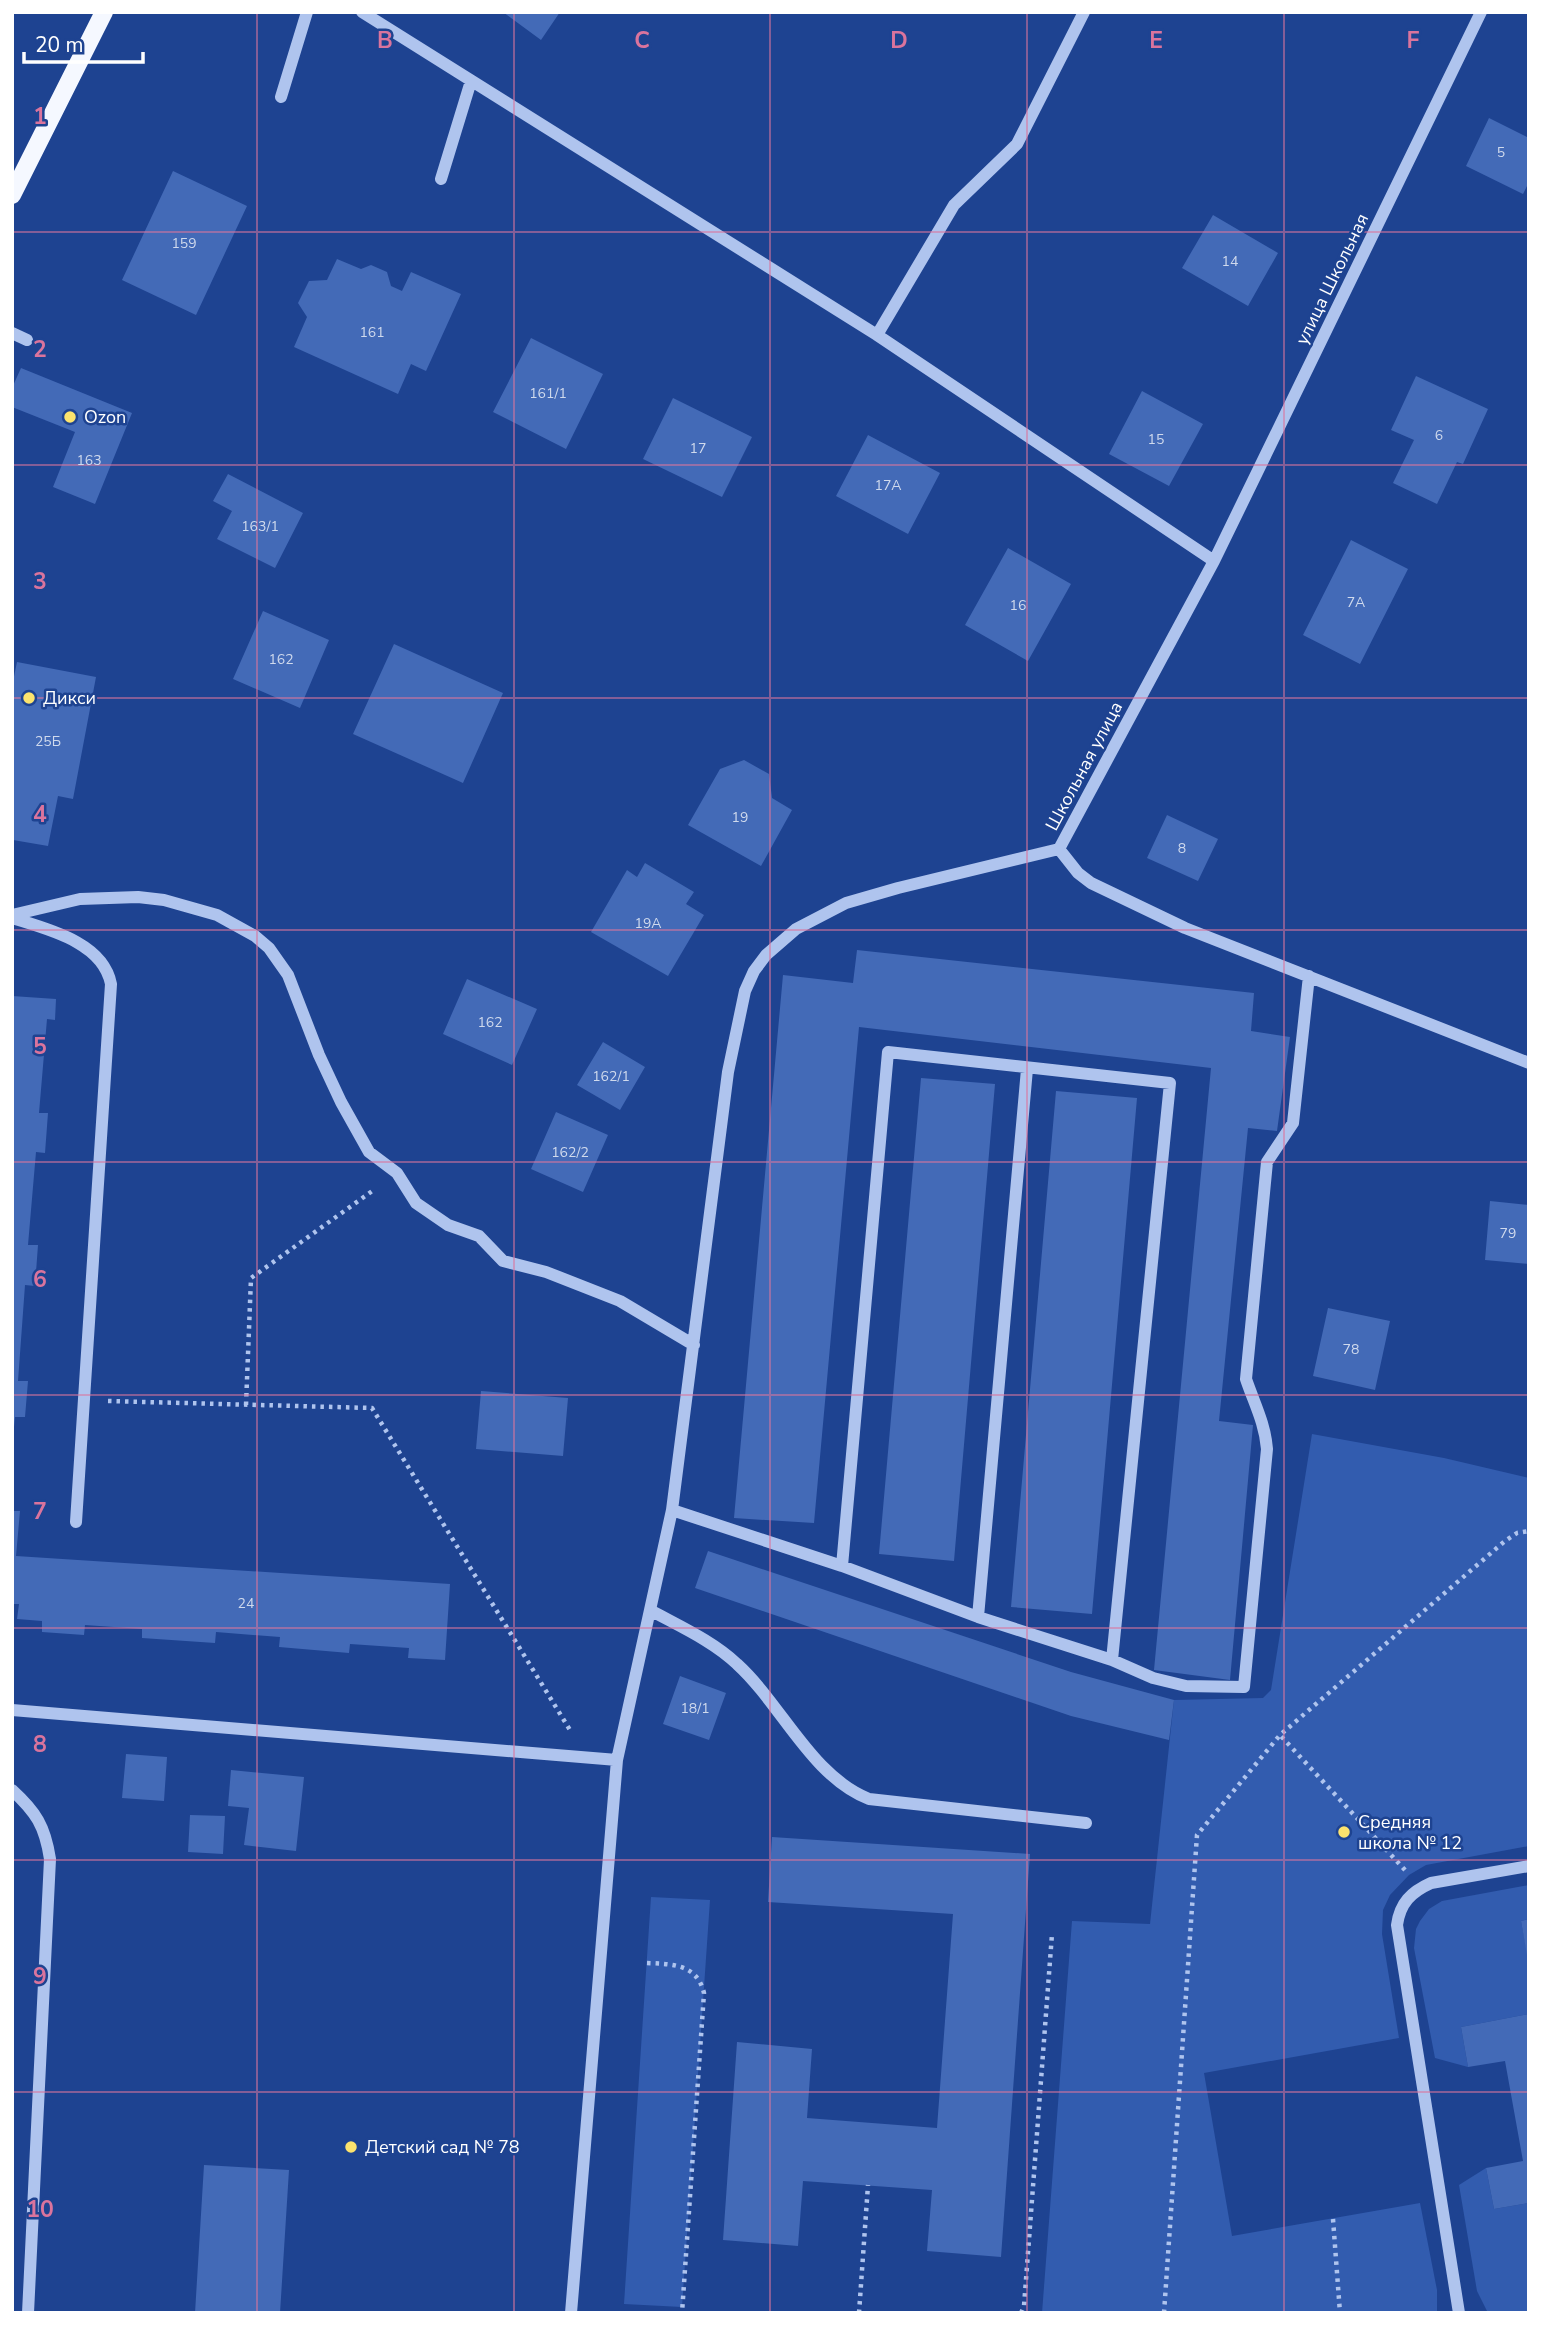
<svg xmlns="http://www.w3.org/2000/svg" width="1541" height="2325" viewBox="0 0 1541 2325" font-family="'Nunito Sans',sans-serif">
<rect width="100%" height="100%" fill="#1e4391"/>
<!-- green -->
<path fill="#325caf" d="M1312,1434l132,24 85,20v368l-103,19 -17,10 -19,20 -7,15 -1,24 17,104 -195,35 28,163 188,-33 17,87v21l-1,2h-394l30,-392 78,3 24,-224 89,-2 8,-8z
M1529,1885v34l-8,2 8,41v52l-68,13 7,40 -33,-9 -21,-110 2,-19 4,-8 9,-12 13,-8z
M651,1897l59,3 -28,407 -58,-3z
M1486,2168l8,41 35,-6v110h-41l-11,-22 -18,-106z"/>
<!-- building -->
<path fill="#436ab7" d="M503,12h57l-19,28z
M1489,118l40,20v44l-6,12 -57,-28z
M173,171l74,35 -51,109 -74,-35z
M1213,215l65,38 -30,53 -66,-38z
M337,259l24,10 10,-4 16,7 4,14 11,5 9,-19 50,22 -35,77 -15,-7 -13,30 -104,-47 13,-30 -9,-14 11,-22 18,-1z
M531,338l72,36 -37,75 -73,-37z
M21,368l111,45 -37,91 -42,-17 22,-55 -63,-25v-19z
M1416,376l72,33 -25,55 -6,-2 -20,42 -44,-21 21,-43 -23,-10z
M1142,391l61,33 -34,62 -60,-32z
M673,398l79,39 -30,60 -79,-38z
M868,435l72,38 -32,61 -72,-38z
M228,474l75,39 -28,55 -58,-29 15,-28 -19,-10z
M1351,540l57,29 -48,95 -57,-29z
M1008,548l63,36 -43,77 -63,-36z
M263,611l66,29 -29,68 -67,-29z
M394,644l109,49 -40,90 -110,-49z
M17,662l79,15 -23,122 -15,-3 -10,50 -35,-6 -1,-6v-148z
M744,760l25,14 3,24 20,12 -31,56 -73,-41 32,-56z
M1167,815l51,24 -20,42 -51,-23z
M645,863l49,29 -8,12 18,11 -36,61 -77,-44 36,-62 10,7z
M857,950l397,43 -3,38 39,6 -13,94 -29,-3 -29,293 34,4 -23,255 -76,-10 57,-602 -352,-41 -45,496 -80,-5 49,-543 70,8z
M467,979l70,30 -25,56 -69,-31z
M12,996l44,3 -1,21 -8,-1 -8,94h9l-3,40 -9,-1 -8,93h10l-3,41 -10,-1 -7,96h10l-3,36h-10l-1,10h-2z
M603,1042l42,25 -25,43 -43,-25z
M921,1078l74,6 -41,477 -75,-7z
M1056,1091l81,7 -45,516 -81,-7z
M556,1112l52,23 -25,57 -52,-23z
M1490,1201l39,4v59l-44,-4z
M1328,1308l62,13 -15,69 -62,-14z
M481,1391l87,7 -5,58 -87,-7z
M12,1511h8l-4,45 434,28 -5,76 -37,-2 1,-10 -59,-4 -1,9 -70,-6 1,-10 -64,-5 -1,11 -73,-5v-9l-57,-4 -1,10 -42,-3v-11l-25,-2 2,-15h-7z
M708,1551l363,121 103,28 -5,40 -98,-24 -376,-128z
M680,1676l46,17 -17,47 -46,-16z
M126,1754l41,3 -3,44 -42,-3z
M231,1770l73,7 -8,74 -52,-6 5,-37 -21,-2z
M190,1815l35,1 -2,38 -35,-2z
M772,1837l258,17 -29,403 -74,-6 5,-61 -129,-9 -5,65 -75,-6 14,-198 75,7 -5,69 130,10 16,-214 -185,-12z
M1529,1919v36h-2l-6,-34z
M1529,2014v189l-35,6 -8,-41 37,-7 -18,-100 -37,6 -7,-40z
M204,2165l85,5 -9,143h-85z"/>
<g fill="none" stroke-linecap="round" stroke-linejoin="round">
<!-- path -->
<path stroke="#afc4ee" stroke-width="4.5" stroke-dasharray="3.5 5" stroke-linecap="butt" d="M108,1401l264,7 198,322
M246,1405l5,-127 124,-89
M1405,1870l-125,-135 225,-194 12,-8 12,-2
M647,1963c25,1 50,1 57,30l-22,320
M1333,2219l7,94
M859,2313l9,-128
M1021,2313l3,-7 28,-372
M1164,2313l33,-478 83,-100"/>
<!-- minor -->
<path stroke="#afc4ee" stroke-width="12" d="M362,12l515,323 337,226
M281,97l26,-85
M441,179l30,-98
M12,333l15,7
M877,335l77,-130 63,-61 67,-132
M1059,849l155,-288 267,-549
M1059,849l19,24 13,10 94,45 344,135
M12,915l68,-16 58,-2 26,3 53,15 38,21 14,12 19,27 31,80 22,47 28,50 28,21 19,30 32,22 31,11 24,25 43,11 74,29 74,44
M12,918c35,11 91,24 99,66l-35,538
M672,1510l170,56 136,51 134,43 41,18 33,8 58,1 23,-238c-2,-26 -13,-46 -21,-70l21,-217 26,-39 16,-147
M842,1566l46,-514 282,31 -58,577
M650,1610c29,16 63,31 87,54 45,41 74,112 132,135l217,24
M978,1617l49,-548
M12,1710l605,50 -46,553
M617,1760l55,-250 56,-438 17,-81 9,-20 12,-16 30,-26 50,-26 52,-15 161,-39
M12,1790c24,22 33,36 38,69l-22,454
M1459,2313l-62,-388c3,-22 14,-33 34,-42l98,-17"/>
<!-- major -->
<path stroke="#f5f8ff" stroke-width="18" d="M12,195l92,-183"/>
</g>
<!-- grid -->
<path fill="none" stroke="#da749d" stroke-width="2" stroke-opacity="0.55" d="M257,12v2301M514,12v2301M770,12v2301M1027,12v2301M1284,12v2301M12,232h1517M12,465h1517M12,698h1517M12,930h1517M12,1162h1517M12,1395h1517M12,1628h1517M12,1860h1517M12,2092h1517"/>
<!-- markers -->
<g fill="#fce36e" stroke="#1e4391" stroke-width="2.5">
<circle cx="70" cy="417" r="7"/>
<circle cx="29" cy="698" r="7"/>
<circle cx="1344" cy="1832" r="7"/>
<circle cx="351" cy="2147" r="7"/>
</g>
<g text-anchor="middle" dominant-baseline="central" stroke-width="5" stroke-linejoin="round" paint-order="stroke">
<!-- number labels -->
<g font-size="14" fill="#d0daed">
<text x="1501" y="152">5</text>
<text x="184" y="243">159</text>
<text x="1230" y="261">14</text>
<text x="372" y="332">161</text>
<text x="548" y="393">161/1</text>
<text x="1439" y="435">6</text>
<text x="1156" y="439">15</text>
<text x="698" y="448">17</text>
<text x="89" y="460">163</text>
<text x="888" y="485">17А</text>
<text x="260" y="526">163/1</text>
<text x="1356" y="602">7А</text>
<text x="1018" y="605">16</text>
<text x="281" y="659">162</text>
<text x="48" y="741">25Б</text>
<text x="740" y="817">19</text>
<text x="1182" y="848">8</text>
<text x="648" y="923">19А</text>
<text x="490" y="1022">162</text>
<text x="611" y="1076">162/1</text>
<text x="570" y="1152">162/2</text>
<text x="1508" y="1233">79</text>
<text x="1351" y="1349">78</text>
<text x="246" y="1603">24</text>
<text x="695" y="1708">18/1</text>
</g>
<!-- street labels -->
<g font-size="18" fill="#fff" stroke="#1e4391">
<text transform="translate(1332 279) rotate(-64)">улица Школьная</text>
<text transform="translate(1084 766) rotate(-62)">Школьная улица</text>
</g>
<!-- poi labels -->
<g font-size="18" fill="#fff" stroke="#1e4391" text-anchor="start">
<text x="84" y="417">Ozon</text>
<text x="43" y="698">Дикси</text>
<text x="1358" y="1822">Средняя<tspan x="1358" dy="21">школа № 12</tspan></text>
<text x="365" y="2147">Детский сад № 78</text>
</g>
</g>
<g font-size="23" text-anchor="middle" font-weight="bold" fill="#da749d" stroke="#1e4391" stroke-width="5" stroke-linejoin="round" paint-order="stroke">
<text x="385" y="48">B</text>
<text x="642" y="48">C</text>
<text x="899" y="48">D</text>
<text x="1156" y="48">E</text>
<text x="1413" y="48">F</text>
<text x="40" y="124">1</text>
<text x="40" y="357">2</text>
<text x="40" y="589">3</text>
<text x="40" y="822">4</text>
<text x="40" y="1054">5</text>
<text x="40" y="1287">6</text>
<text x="40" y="1519">7</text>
<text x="40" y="1752">8</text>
<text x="40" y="1984">9</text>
<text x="40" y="2217">10</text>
</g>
<!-- border -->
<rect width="1541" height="2325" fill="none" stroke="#ffffff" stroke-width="28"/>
<!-- scale -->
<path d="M24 52v10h119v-10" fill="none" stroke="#ffffff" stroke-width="3.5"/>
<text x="35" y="52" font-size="21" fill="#ffffff" stroke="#1e4391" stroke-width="5" paint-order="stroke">20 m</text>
</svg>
